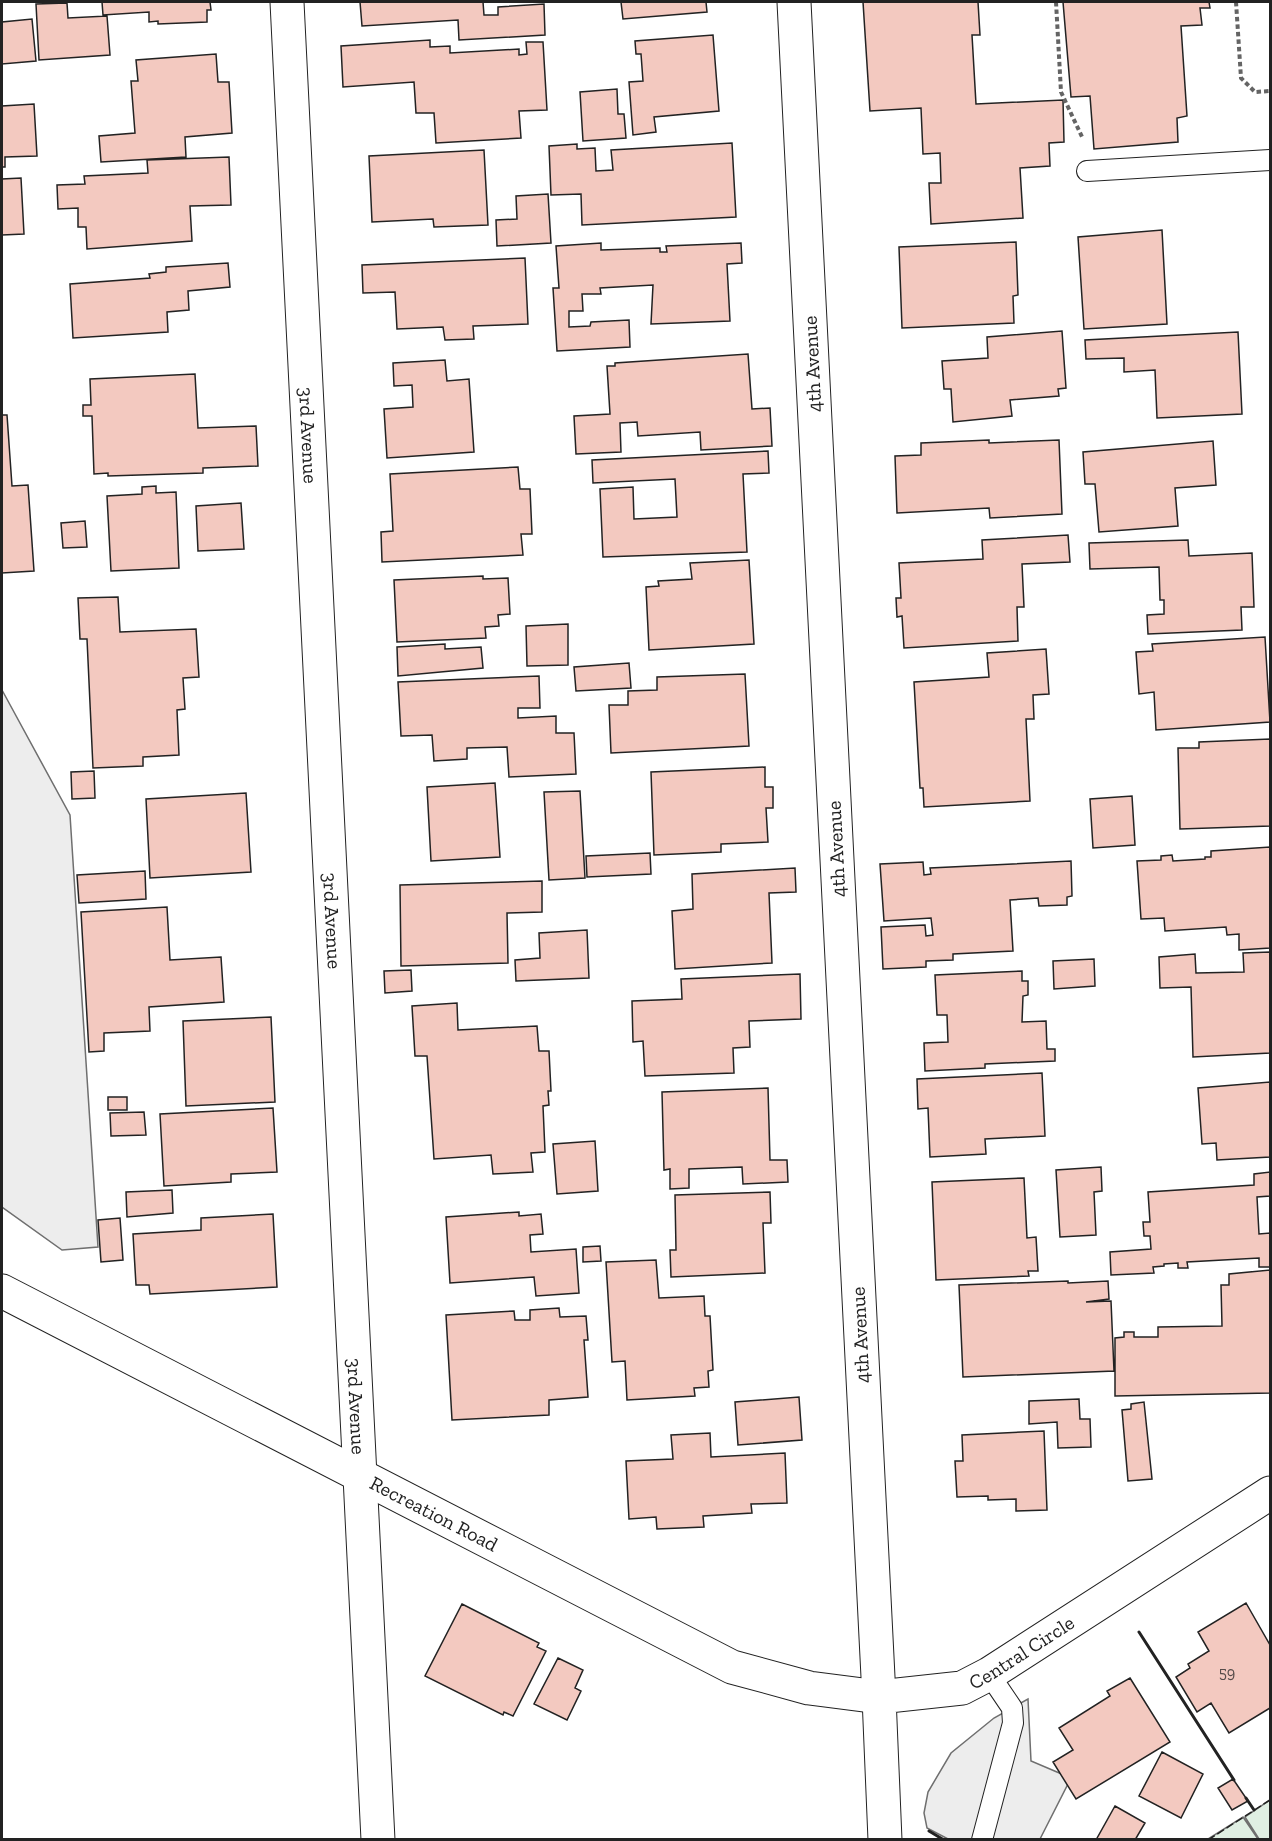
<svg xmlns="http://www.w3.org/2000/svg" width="1272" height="1841" viewBox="0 0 1272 1841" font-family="'Zilla Slab',serif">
<rect width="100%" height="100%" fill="#fff"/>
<!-- green -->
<path fill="#e0efe3" stroke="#6f6f6f" stroke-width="1.5" d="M1270,1800v39h-11l-14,-22z
M1243,1817l15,22h-50z"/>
<!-- parking -->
<path fill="#ededed" stroke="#6f6f6f" stroke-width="1.5" d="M2,690l68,125 28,432 -36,3 -60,-43z
M1028,1699l3,62 40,17 -31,61h-92l-21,-11 -3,-15 4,-21 23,-39 43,-35z"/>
<!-- building -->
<path fill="#f3c9c0" stroke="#222" stroke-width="1.5" d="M102,2h108l1,8h-4v12l-49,2v-3l-9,1v-10l-46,3z
M360,2h123l1,13h14v-8l46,-3 1,31 -86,5 -1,-20 -96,6z
M621,2h85l1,10 -84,7z
M863,2h115l2,33h-8l4,69 87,-4 1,42 -15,1 1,23 -30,2 3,50 -92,6 -2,-41h12l-1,-30 -17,1 -2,-46 -51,3z
M1063,2h146l1,6h-10l2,17 -21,1 6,90 -10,2 1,24 -84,7 -4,-53 -19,1z
M67,3l1,15 39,-2 3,39 -71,5 -3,-56z
M32,19l4,42 -34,3v-42z
M713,35l6,76 -65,6 2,15 -23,3 -4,-53 14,-1 -2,-27h-5l-1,-13z
M430,40v7l20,-1v7l69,-4v6l8,-1 -1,-12h17l4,68 -28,1 2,27 -85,5 -2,-30h-18l-2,-31 -71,5 -2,-41z
M216,54l2,28h11l3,51 -47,4 1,20 -85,5 -2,-26 36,-3 -4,-52h7l-2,-21z
M617,89l1,25h6l2,24 -43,3 -3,-49z
M34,104l3,52 -32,1v10h-3v-61z
M732,143l4,74 -154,8 -1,-31 -30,1 -2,-49 28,-2v5l18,-1 1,23 17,-1 -2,-20z
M484,150l4,75 -54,2 -1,-8 -61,3 -3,-66z
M229,157l2,48 -41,1 2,35 -105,8 -1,-22h-8v-19l-20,1 -1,-24 28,-1 -1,-8 64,-3 -1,-13z
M21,178l3,56 -22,1v-56z
M548,194l3,49 -54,3 -1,-26 21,-1 -1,-23z
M1162,230l5,94 -83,5 -6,-92z
M1016,242l2,53 -5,1 1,27 -112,5 -3,-81z
M601,243v7l59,-2v4h7l-1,-6 75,-3 1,20 -15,1 3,57 -79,3 2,-39 -53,3 1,6h-19l1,17h-14v16l21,-1 1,-4 38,-2 1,27 -73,4 -4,-63h6l-3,-42z
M525,258l3,66 -55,2 1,13 -29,1 -2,-13 -46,2 -2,-37 -32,1 -1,-28z
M228,263l2,24 -42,4 1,19 -22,2 1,20 -95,6 -3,-54 80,-6 -1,-4 17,-2v-5z
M1062,331l4,57 -8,1 1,7 -49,4 2,16 -59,6 -2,-33h-7l-2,-28 46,-3 -1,-21z
M1238,332l4,82 -85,4 -2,-48 -31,2v-14l-38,1 -1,-19z
M748,354l4,55 18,-1 2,38 -71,4 -1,-18 -62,4 -1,-14 -17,1 1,29 -45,2 -2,-38 36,-2 -3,-48h8v-3z
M445,360l2,21 22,-2 5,73 -87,6 -3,-49 29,-2 -1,-22 -18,1 -1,-23z
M195,374l3,54 58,-2 2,40 -55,2v5l-95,3v-3l-14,1 -2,-58h-9v-11h8l-1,-26z
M2,415h5l5,71 16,-1 6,86 -32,2z
M989,440v3l70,-3 3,74 -72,4 -1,-10 -92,5 -2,-57 26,-1v-12z
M1213,441l3,44 -41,3 3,38 -79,6 -4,-48h-10l-2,-32z
M768,451l1,22 -26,1 4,78 -144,5 -3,-68 33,-2 1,32 43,-2 -2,-38 -82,4 -1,-23z
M518,467l2,22h10l2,45h-11l2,21 -141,7 -1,-30 12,-1 -3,-57z
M156,486v7l20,-1 3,76 -68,3 -4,-75 35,-2v-7z
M241,503l3,46 -46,2 -2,-45z
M85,521l2,26 -24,1 -2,-25z
M1068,535l2,27 -48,2 2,43h-7l1,34 -114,7 -2,-32 -5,1 -1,-19h5l-2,-35 84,-4 -1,-19z
M1188,540l1,16 63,-3 2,54h-13l1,23 -94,4 -1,-19 17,-1v-14h-4l-1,-33 -69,2 -1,-26z
M749,560l5,84 -105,6 -3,-63 13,-1 -1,-5 34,-2 -2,-16z
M483,576v3l25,-1 2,36 -12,1 1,11 -14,1 1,11 -89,4 -3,-62z
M118,597l2,35 76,-3 3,48 -16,1 2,31 -8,1 2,45 -36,2v9l-50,2 -6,-129h-7l-2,-41z
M568,624v41l-41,1 -1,-40z
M1265,637l5,85 -114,8 -2,-38 -15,2 -3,-42 17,-1 -1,-7z
M445,644v5l36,-2 2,21 -85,8 -1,-29z
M1046,649l3,45 -16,1 1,24h-8l4,82 -106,6 -1,-19h-3l-6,-106 75,-5 -2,-24z
M629,663l2,25 -55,3 -2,-24z
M745,674l4,72 -138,7 -2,-48h19v-14l29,-1v-13z
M539,676l1,32h-22v10l38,-2v17h18l2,41 -67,3 -2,-30 -40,1v11l-33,2 -2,-26 -31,1 -3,-54z
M1270,739v87l-90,3 -2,-81h21v-6z
M765,767v20h8v21h-7l2,34 -47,2v8l-67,3 -3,-83z
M94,771l1,27 -23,1 -1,-27z
M495,783l5,74 -69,4 -4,-74z
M580,791l5,87 -36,2 -5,-88z
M246,793l5,79 -101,6 -4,-79z
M1132,796l3,49 -42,3 -3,-49z
M1270,847v101l-31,2v-16l-12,1 -1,-8 -61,4 -1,-13 -23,1 -4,-58 24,-1v-4l11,-1 1,6 32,-2v-2h6v-6z
M650,853l1,21 -64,3 -1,-21z
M1071,861l1,35 -5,1v8l-28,1 -1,-8 -28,2 3,51 -60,3v6l-27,1v6l-43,2 -2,-42 44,-2 1,11 7,-1 -2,-17 -47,3 -4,-57 43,-2 1,13 7,-1 -1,-6z
M795,868l1,24 -27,1 3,70 -97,6 -3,-58 21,-2 -1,-35z
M145,871l1,28 -67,4 -2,-28z
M542,881v31l-35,1 1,50 -107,3 -1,-81z
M167,907l3,53 51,-3 3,45 -75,5 1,24 -46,2v18l-15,1 -8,-140z
M587,930l2,48 -73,3 -1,-21 25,-2 -1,-25z
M1270,952v101l-77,4 -2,-70 -31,1 -1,-31 36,-3 1,19 48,-1 -1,-19z
M1094,959l1,27 -41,3 -1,-28z
M411,970l1,21 -27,2 -1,-22z
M1022,971v10h6v14l-5,1 -1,26 24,-1 1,28h8v12l-70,3v4l-60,3 -1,-28 24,-1 -1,-27h-10l-2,-40z
M800,974l1,45 -52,2 1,26 -17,1 1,25 -89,3 -2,-35 -10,1 -1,-41 50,-2 -1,-20z
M457,1003l1,27 79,-4 2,25h10l2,40h-3l1,14 -6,1 2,46 -14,1 2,19 -40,2 -2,-19 -57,4 -7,-103h-12l-3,-50z
M271,1017l4,85 -89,4 -3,-85z
M1042,1073l3,63 -60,3 1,15 -56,3 -2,-49 -10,1 -1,-30z
M1270,1082v75l-53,3 -1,-17 -14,1 -4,-56z
M768,1088l2,72h17l1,22 -45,2 -1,-17 -53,2v19l-19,1v-20l-6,1 -2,-78z
M108,1097h19v13h-19z
M273,1108l4,64 -46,2v8l-67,4 -4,-72z
M144,1112l2,23 -35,1 -1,-23z
M595,1141l3,50 -41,3 -4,-50z
M1101,1167l1,24 -8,1 2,43 -36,2 -4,-67z
M1270,1172v24l-13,1 2,37 11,-1v34h-11v-9l-72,4 1,6h-10v-5l-14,1v2l-11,1 1,6 -43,2 -1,-23 41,-3 -1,-13h-6l-1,-14h7l-2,-30 106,-7v-11z
M1024,1178l3,60 9,-1 2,34h-10l1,5 -93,4 -4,-98z
M172,1190l1,23 -46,4 -1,-25z
M770,1192l1,31h-8l2,50 -94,4 -1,-27h6l-1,-55z
M519,1212v4l22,-2 2,20 -13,1 1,17 45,-3 3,44 -43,3 -2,-19 -84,6 -4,-66z
M273,1214l4,73 -127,7 -1,-9h-13l-3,-51 68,-4v-12z
M120,1218l3,42 -22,2 -3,-42z
M600,1246l1,15 -18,1v-15z
M656,1260l3,38 45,-2 1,20h5l3,54 -5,1 1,16 -15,1 1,8 -68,4 -2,-39 -13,1 -6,-100z
M1270,1270v123l-155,3v-58l9,-1v-5h10v5h24v-10l64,-1 -1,-41h8v-11z
M1068,1281v2l40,-2 1,18 -23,3 25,-1 3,70 -151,6 -4,-92z
M559,1308l1,9 26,-1 2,24h-4l4,57 -39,3v15l-97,5 -6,-105 68,-4 1,9h15v-10z
M799,1397l3,43 -64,5 -3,-43z
M1079,1399l1,20h10l1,28 -33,1 -1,-26 -28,2v-23z
M1144,1402l8,77 -24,2 -6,-71 9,-1v-5z
M1044,1431l3,79 -31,1v-12l-28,1v-4l-31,1 -2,-36h8l-1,-26z
M710,1433l1,24 74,-4 2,50 -36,1 1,9 -49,3 1,11 -47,2 -1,-12 -27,2 -3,-58 47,-2 -2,-24z
M1246,1603l24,42v63l-41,25 -18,-30 -14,9 -21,-35 14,-9 -2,-4 21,-13 -11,-19z
M462,1604l77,39 -2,4 9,4 -33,65 -9,-4 -1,3 -78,-39z
M558,1658l25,12 -8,18 6,3 -14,29 -33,-16z
M1130,1678l40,64 -94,57 -23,-37 20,-12 -14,-22 51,-32 -3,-5z
M1162,1752l41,22 -22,44 -42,-22z
M1233,1779l15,22 -16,9 -14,-22z
M1115,1806l30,17 -10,17h-39z"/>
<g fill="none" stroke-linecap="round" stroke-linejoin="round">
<!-- service casing -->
<g stroke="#222" stroke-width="22">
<path id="service" d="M1087,171l183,-11
M982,1840l31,-117 -1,-15 -23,-34"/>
</g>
<!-- minor casing -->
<g stroke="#222" stroke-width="35">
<g id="minor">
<path id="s1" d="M287,2l91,1838"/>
<path id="s2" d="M2,1291l730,376 77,21 70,9 -85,-1695"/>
<path id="s3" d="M885,1840l-6,-143 83,-9 27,-14 281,-181"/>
</g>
</g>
<!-- path -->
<path stroke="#646464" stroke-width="4" stroke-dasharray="4.5 3" stroke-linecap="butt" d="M1056,2l5,90 22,47
M1236,2l5,76 14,14 15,-1"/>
<!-- service -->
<use href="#service" stroke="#fff" stroke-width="20"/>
<!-- minor -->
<use href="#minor" stroke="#fff" stroke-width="33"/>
<!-- fence -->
<path stroke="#222" stroke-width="1.5" stroke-dasharray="8 3" stroke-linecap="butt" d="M1208,1840l62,-40"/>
<!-- wall -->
<path stroke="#222" stroke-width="3" d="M1139,1632l95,148
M1246,1798l8,12
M929,1831l15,9"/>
</g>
<g text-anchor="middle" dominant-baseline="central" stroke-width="4.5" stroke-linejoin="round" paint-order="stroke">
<!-- number labels -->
<g font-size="16" fill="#564c4a">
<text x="1227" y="1672">59</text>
</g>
<!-- street labels -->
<g font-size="20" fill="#222" stroke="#fff">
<text transform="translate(812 364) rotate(-93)">4th Avenue</text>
<text stroke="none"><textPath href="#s1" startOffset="434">3rd Avenue</textPath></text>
<text transform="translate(836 849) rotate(-93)">4th Avenue</text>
<text stroke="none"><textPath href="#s1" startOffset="920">3rd Avenue</textPath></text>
<text transform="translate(860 1335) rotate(-93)">4th Avenue</text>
<text stroke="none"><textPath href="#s1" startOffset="1406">3rd Avenue</textPath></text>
<text stroke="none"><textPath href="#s2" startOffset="486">Recreation Road</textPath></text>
<text stroke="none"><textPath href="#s3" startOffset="296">Central Circle</textPath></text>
</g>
</g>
<!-- border -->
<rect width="1272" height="1841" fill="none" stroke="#222222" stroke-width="6"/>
</svg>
